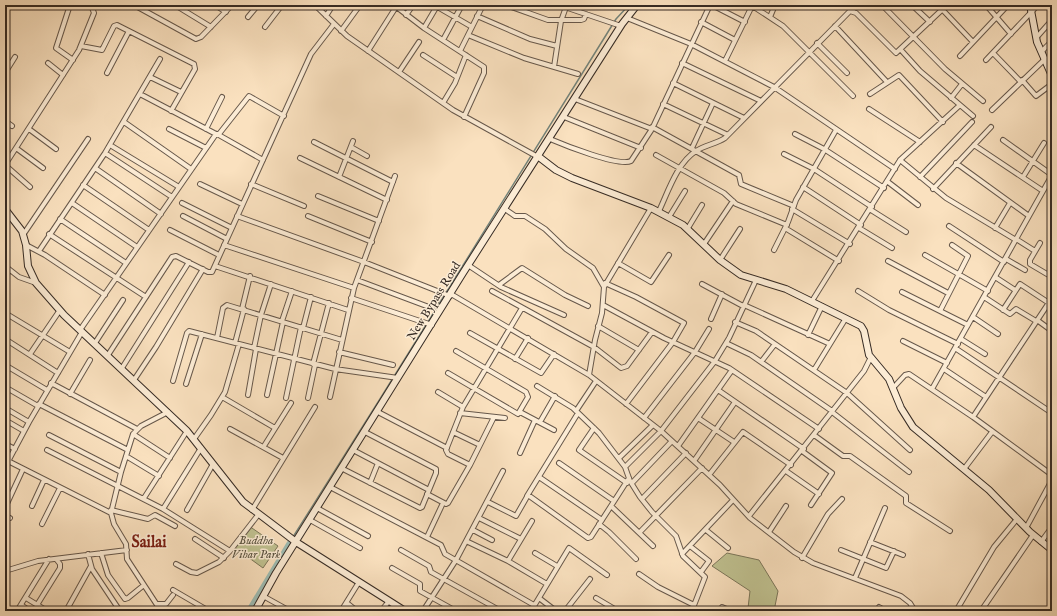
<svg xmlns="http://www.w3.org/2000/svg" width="1057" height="616" viewBox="0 0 1057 616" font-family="'IM FELL English',serif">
<rect width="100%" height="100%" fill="#fae1bf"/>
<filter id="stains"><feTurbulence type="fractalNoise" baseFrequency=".005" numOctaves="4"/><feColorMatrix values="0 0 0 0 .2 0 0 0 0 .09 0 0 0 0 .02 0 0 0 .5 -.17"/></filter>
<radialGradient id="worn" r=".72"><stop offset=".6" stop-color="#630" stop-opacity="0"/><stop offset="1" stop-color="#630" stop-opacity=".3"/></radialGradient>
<!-- green -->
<path fill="#c0c291" stroke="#7b765a" d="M249,526l29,20 -15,22 -29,-21z
M727,553l32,7 19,31 -4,20h-22l-4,-3 2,-17 -38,-25z"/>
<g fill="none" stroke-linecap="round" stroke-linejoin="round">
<!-- stream -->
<path stroke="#74837a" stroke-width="1.5" d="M293,537l87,-138 236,-380 13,-14"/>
<!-- canal -->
<path stroke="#9ebdb4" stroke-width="4.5" d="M248,611l41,-68"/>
<!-- street casing -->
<g stroke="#67584b" stroke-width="6">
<path id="street" d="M70,5l-14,43 17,12
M134,5l62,34 5,-2 31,-32
M175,5l36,22
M215,5l11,7
M315,5l32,31 106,74 85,47
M394,5l30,23 60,39v6l-20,44
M434,5l38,22
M506,5l42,15h33l3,-1 2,-5
M559,5l62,21
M712,5l33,17
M751,5l32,21 70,70
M847,5l6,6
M912,5l18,17
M938,5l35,37
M986,5l25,29
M883,6l62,63 38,32
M406,15l7,-10
M326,16l7,-11
M477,16l53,23 27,7
M248,17l10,-12
M770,17l5,-12
M627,18l64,26 83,43 121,82
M701,22l34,18
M835,26l52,56
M265,27l17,-22
M424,28l13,-22
M341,31l19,-26
M468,35l56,23 54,16
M1036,38l16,-18
M443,40l19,-35
M817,43l30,30
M81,46l21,4 12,-24 3,-1 77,39 1,5 -24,42
M901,50l19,21 53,45
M368,51l28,-44
M460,51l23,-46
M1041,52l11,-11
M993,53l27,28
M423,55l34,22
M960,56l48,-51
M986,60l52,-55
M725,61l27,-55
M48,63l15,12
M682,63l79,38
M554,67l7,-46 5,-14
M399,72l20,-30
M5,73l10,-16
M107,73l22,-42
M150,77l31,15
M1022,80l14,16 16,-12
M673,83l71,35
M140,94l76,40h3l30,-38 35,20
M870,94l29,-19 44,47
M951,98l11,-14
M575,99l77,30
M443,103l12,-20 11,-28
M663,104l65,31
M869,109l51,33
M992,110l52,-50
M564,117l77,31
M5,121l7,5
M124,122l67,47
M652,127l87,48 2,9 53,22
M29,129l27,20
M169,129l37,19
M206,129l16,-32
M217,134l46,26
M795,134l29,15 60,39
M550,139c14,6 69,28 81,22l21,-32 58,-124
M1003,140l49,35
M314,142l79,40
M110,145l69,42
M974,145l69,46
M351,147l16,9
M16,148l27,20
M692,148l21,-45
M105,153l67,44
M784,154l30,15 58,38
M656,155l68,38 12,11 51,21
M300,158l87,42
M900,160l46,38 70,42
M956,163l73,53
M5,165l74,-115 15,-37 -3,-8
M5,165l25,22
M95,168l66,46
M339,177l14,-36
M920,177l52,-55
M1023,177l21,-34
M888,182l30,23
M200,184l42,20
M251,184l53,22
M83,185l66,45
M803,187l58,38
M933,189l58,-62
M318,196l61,25
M72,203l65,44
M182,203l50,25
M505,209l10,7h10l20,13 21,20 27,19 11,19
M792,209l58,35
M871,210l35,22
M659,211c9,-19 18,-48 37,-60 9,-6 20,-7 29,-13l125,-127 6,2 40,40 51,-48
M183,216l44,23
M237,216l127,46 86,34
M308,216l64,26
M669,217l16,-26
M60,219l66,44
M949,226l55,36
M688,228l14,-23
M785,228l54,33
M859,228l33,20
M995,228l15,-25
M170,230l49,25
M49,234l97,63
M23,235l65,-96
M1016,239l19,12
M1040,243l-10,17v4l22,13
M704,244l29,-43
M26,245l19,10 60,40
M224,245l130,43
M774,250l14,-28 8,-22 40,-70
M39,251l66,-98 55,-94
M925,255l63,36
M1006,259l19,11
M720,260l20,-31
M888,261l60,32
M618,263l33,19 18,-27
M468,265l33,22 63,28
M5,266l14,11 17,6
M215,266l133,44
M5,276l5,-6
M995,277l20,13
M357,280l72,27 4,-1 9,-14
M605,283l31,14 48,26 -11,19 -47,62
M702,284l41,22
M499,285l23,-17 43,27 23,11
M492,291l102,56 27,21 6,-2 25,-34
M858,291l31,19 69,34
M902,292l66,33
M451,294l138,81 72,56 59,54 30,33 44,34 19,11 88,33 9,7 5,8
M984,297l26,17 6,-5 20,12
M351,298l81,27
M812,301l88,-141 60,-55
M603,305l61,33 65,30 90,61
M744,305l86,39
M242,309l8,-33
M1003,310l17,-26 32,21
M940,311l28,-55 -16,-11
M5,313l65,39
M973,317l25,17
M711,319l11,-25
M1037,320l15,11
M282,321l10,-30
M735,322l21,9 91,62 63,57
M598,326l41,24
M303,328l8,-31
M80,330l136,-196
M470,333l71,40 13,-19
M808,335l14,-29
M217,338l6,-30 4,-3 115,35
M5,339l53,34
M961,339l24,15
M903,341l44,22
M95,343l28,-43
M235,343l9,-34
M726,343l25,12 81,56
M254,348l7,-33 10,-31
M955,348l97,65
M339,352l54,13
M30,354l30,-44
M108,355l64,-98 4,-1 32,16h4l99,-218 23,-30
M515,359l13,-21
M761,362l14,-18
M313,364l16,-61
M5,365l42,25
M122,368l67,-106
M944,369l42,28
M814,370l32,-52
M448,373l70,41 10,-17 -2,-5 -70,-41
M589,375l6,-35 7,-27 2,-26 47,-79
M134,380l22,-33 47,-78
M173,381l14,-48 2,-2 146,38 63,9
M51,383l86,46
M186,384l16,-50
M537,386l36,22 26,25 26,34 5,14 10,16 12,15 24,24 7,20 22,21 -12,31v3
M5,387l33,19
M893,388l12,-13 4,-1 64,43 79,58
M932,389l120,-214
M718,390l86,59
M438,392l25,15
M70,394l20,-34
M248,395l8,-46
M267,395l16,-73
M222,397l53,31
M330,397l24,-109 41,-112
M286,398l15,-71
M308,398l7,-33
M39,404l89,46
M5,408l24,14
M576,411l20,-30
M378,412l69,36
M520,412l34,18
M832,412l77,60
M460,413l45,5
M973,417l79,-119
M644,418l51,-66 14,-23
M698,418l36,24
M5,420l19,11
M540,422l15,-26
M594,428l-15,22 48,33
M230,429l53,29
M453,432l27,13
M133,434l37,24
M49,435l72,37
M814,435l29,21h7l56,40v7l44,28
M194,439l17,-24 14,-23 14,-48
M5,444l10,5
M264,446l27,-43
M678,446l54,-76
M47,450l116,59 67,42
M353,450l76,40
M802,451l30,22 -21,32
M520,453l15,-33
M126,456l33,20
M619,458l34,-33
M8,461l103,52
M694,461l41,-59
M559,463l55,38
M470,465l-22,-11 -2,-4 17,-43 59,-99
M5,467l24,-45 53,-90
M625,467l36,-36 54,-70 14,-23 27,-58
M341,468l79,40 2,-1 14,-34v-4l-71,-37
M964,469l28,-37
M786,471l33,23
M709,475l34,-43 48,33
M539,477l63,43
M370,483l8,-20
M632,483l40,-42
M330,487l111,58 4,9 89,51
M427,494l19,10 2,-1 22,-38 24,-48
M527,496l51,-83
M144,498l43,-67
M642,499l44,-46
M488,502l28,14 12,-21 60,43 3,-1 38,-59
M32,506l12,-26
M611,506l42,40
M5,508l18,-39
M317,508l51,28
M163,509l38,-61
M111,510l37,9 7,-4 20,11
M187,510l26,-46
M252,510l63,-103
M5,516l5,2
M749,516l115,-145 6,-12
M479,518l42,21
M310,520l50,28
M42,524l18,-36
M599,524l10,8 27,27
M1026,528l26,-48
M473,530l19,10
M706,530l22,18
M640,532l62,-64
M769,532l17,-26
M427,537l16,-34
M195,539l29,19
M466,541l42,20 39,23
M870,542l33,13
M1041,542l11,-15
M690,546l19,15 -8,11
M401,550l28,16 2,6 70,39
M841,550l45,18 8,-17
M101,553l7,22 17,24 3,-1 16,-13
M535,553l22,13
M88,554l4,15 28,42
M682,554l51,-54
M802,558l26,-44 14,-15
M508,561l24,-40
M176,564l15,8 6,1 22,-11 11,-11 28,-36
M392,568l28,16v7l36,20
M5,571l33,-10 89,-11
M639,574l19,13 36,18
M855,578l30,-70
M173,590l36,21
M263,596l27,15
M26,598l18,11
M539,598l17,13
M596,598l22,13
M347,603l10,8
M157,604h9l7,-9
M21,605l9,6
M37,605l23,-37v-4l-4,-5
M722,607l9,4
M879,607l7,4
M829,609l5,2
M17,611l32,-52
M66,611l25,-45
M161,611l-34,-52 -1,-15 -12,-20 -3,-11 10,-41 12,-38 8,-8 27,-14
M341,611l18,-29
M381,611l8,-10
M423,611l33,-51 47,-89
M531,611l38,-63 38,27
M565,611l25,-32
M956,611l38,-64 23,-28
M981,611l52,-76"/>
</g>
<!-- secondary casing -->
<g stroke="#362b24" stroke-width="8">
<path id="secondary" d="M1030,5l7,37 15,34
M539,157l17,13 16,8 79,30 32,17 37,35 21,15 45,14 75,37 3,5 5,24 20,24 12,29 12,19 76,63 41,42 22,18
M5,209l17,22 4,14 2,21 8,17 28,32 123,116 56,71 53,40 109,69
M255,611l21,-38 187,-300 159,-249 15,-19"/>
</g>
<!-- street -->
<use href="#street" stroke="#fcecd5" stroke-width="4"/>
<!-- secondary -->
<use href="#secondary" stroke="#fcecd5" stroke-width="6"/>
</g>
<g text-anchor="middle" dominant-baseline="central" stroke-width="3" stroke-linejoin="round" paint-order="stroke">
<!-- street labels -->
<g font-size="12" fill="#362b24" stroke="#fcecd5">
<text transform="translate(434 301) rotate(-58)">New Bypass Road</text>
</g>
<!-- park labels -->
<g font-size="12" font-style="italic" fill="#58513f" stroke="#fcecd5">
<text x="256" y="540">Buddha<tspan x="256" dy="14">Vihar Park</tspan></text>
</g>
<!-- district labels -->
<g font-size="16" font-weight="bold" fill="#7a1f14" stroke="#fcecd5">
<text x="149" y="543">Sailai</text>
</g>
</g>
<!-- margin -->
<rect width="1057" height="616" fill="none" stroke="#fae1bf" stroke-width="20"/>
<rect x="6" y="6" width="1045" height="604" fill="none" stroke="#362b24" stroke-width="2"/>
<rect x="10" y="10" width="1037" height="596" fill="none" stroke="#362b24"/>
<rect width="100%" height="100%" filter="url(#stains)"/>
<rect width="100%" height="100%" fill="url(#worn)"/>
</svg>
